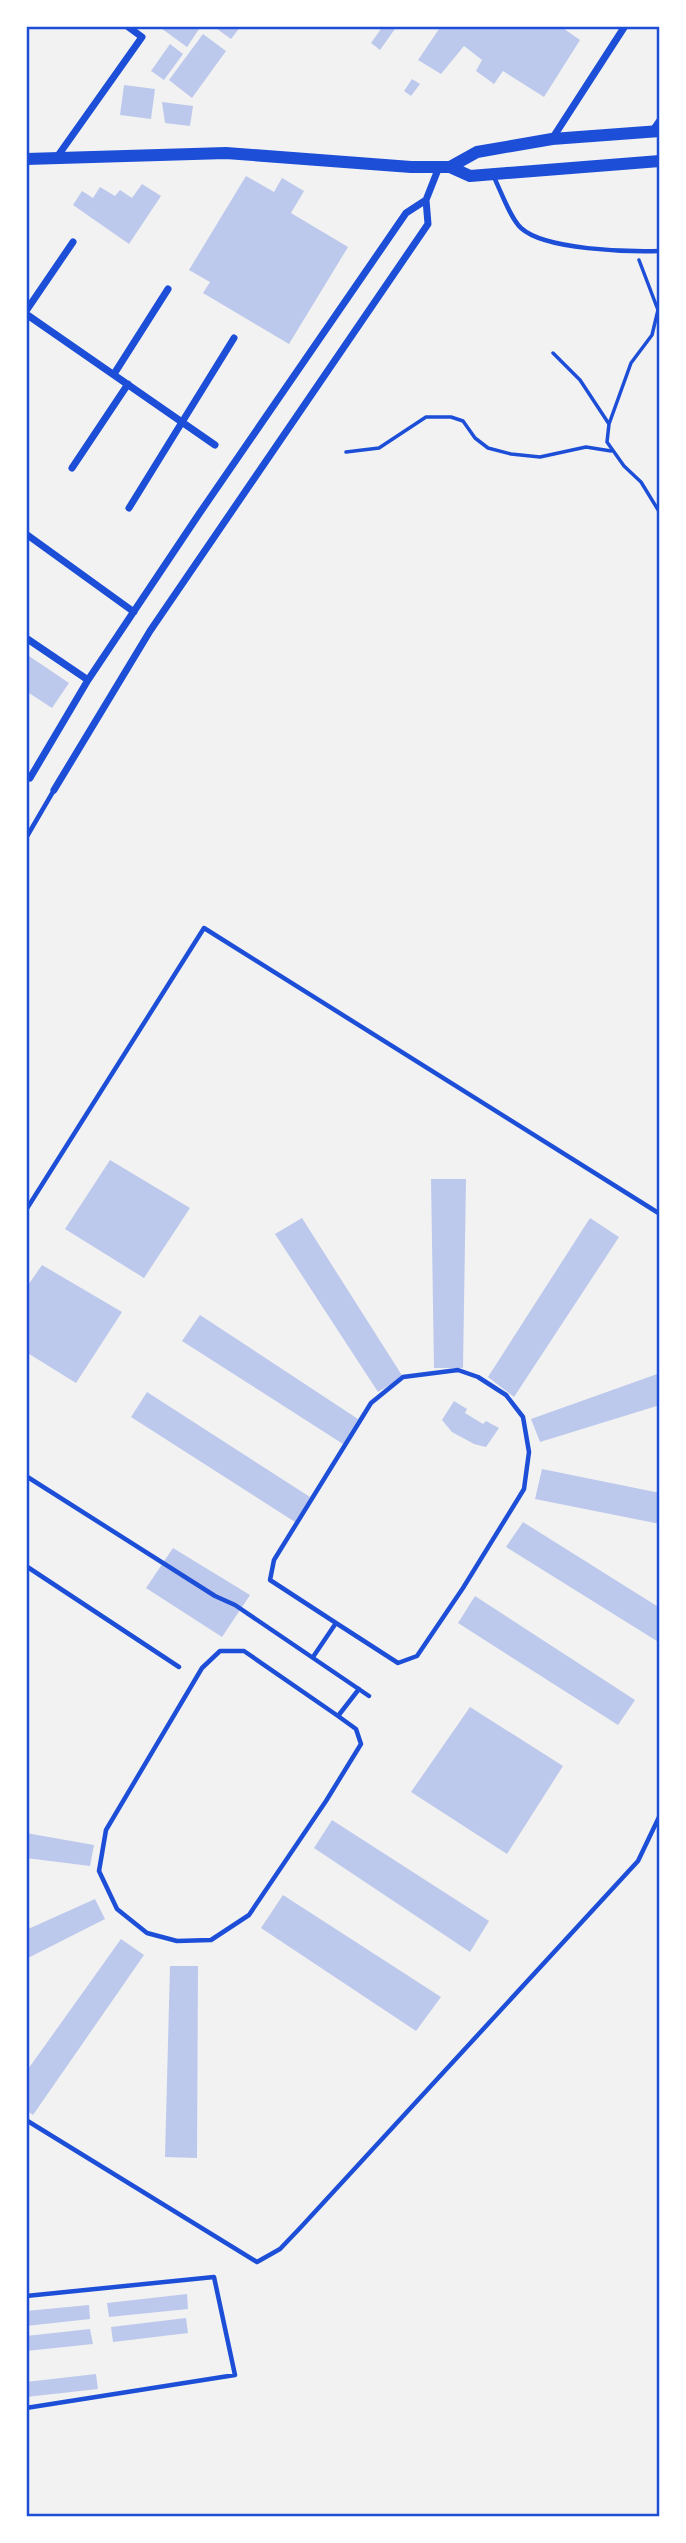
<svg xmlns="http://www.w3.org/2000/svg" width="686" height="2543" viewBox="0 0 686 2543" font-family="Spectral,serif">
<rect width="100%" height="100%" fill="#f2f2f2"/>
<!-- building -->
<path fill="#bdc9ec" d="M158,26h43l-14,21z
M213,26h28l-10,13z
M383,26h14l-17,24 -9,-7z
M441,26h119l20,14 -36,57 -41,-26 -9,13 -18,-13 6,-11 -18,-14 -23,28 -23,-14z
M203,34l23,17 -34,47 -23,-18z
M170,44l13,10 -19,26 -13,-9z
M412,79l8,5 -9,12 -7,-5z
M124,85l31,4 -4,30 -31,-4z
M162,102l31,4 -3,20 -25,-3z
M246,176l28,16 8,-14 22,13 -13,22 57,34 -59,97 -86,-51 7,-11 -21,-12z
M142,184l19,12 -32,48 -56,-39 9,-14 11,7 7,-11 15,9 5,-6 12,8z
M26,654l43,29 -17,25 -26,-17z
M110,1160l80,48 -46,70 -79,-49z
M431,1179h35l-3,189h-29z
M302,1218l101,159 -25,15 -103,-158z
M590,1218l29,19 -105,160 -26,-20z
M42,1265l80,47 -46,71 -50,-31v-64z
M200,1315l158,104 -15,25 -161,-103z
M660,1373v32l-120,37 -9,-23z
M147,1392l163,105 -15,25 -164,-105z
M454,1401l13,8 -2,4 18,11 3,-3 13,7 -13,19 -12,-3 -22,-12 -10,-12z
M542,1469l118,24v31l-125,-25z
M523,1522l137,86v35l-154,-96z
M173,1548l77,47 -28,42 -76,-49z
M475,1596l160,104 -17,25 -160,-102z
M470,1707l93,59 -56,88 -96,-62z
M332,1820l157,101 -19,31 -156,-104z
M26,1833l68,12 -4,21 -64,-8z
M283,1895l158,102 -25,34 -155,-103z
M95,1899l10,20 -79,40v-29z
M121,1939l23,16 -111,160 -7,-5v-38z
M170,1966h28l-1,192 -32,-1z
M187,2294l1,15 -79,8 -2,-14z
M89,2305l1,14 -64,7v-15z
M186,2318l2,15 -75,9 -2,-15z
M90,2329l3,15 -67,7v-15z
M96,2374l2,15 -72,8v-15z"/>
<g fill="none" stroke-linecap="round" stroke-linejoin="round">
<!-- path -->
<path stroke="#1d4ed8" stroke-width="3.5" d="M639,260l19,50 -6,25 -21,28 -22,61 -2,18 17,24 17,16 19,31
M553,353l27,27 29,44
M346,452l33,-4 47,-31h25l12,4 12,17 13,10 23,6 29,3 46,-10 25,4"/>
<!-- service -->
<path stroke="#1d4ed8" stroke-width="4.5" d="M653,128l7,-10
M493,175c7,14 17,43 28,53 24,22 107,24 139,23
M26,838l28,-48
M26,1210l178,-282 456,286
M26,1476l189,120 20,9 134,91
M26,1566l153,101
M313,1657l23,-34 -66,-43 4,-20 97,-157 32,-26 55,-7 20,7 28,18 17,22 6,35 -5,37 -61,99 -46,68 -19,7 -62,-40
M338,1716l-94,-65h-24l-18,17 -96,162 -7,41 18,38 30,24 30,8 34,-1 38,-25 77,-114 35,-57 -5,-15 -18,-13 21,-27
M26,2120l231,142 23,-13 21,-22 337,-366 22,-46
M26,2296l188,-19 21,98 -209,33"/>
<!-- minor -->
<path stroke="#1d4ed8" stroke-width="7" d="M552,139l73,-113
M57,157l85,-120 -15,-11
M26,311l47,-69
M26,314l189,131
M114,374l54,-85
M72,468l56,-84
M129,508l105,-170
M26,534l108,78
M26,638l62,42
M30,778l58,-98 111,-166 207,-301 20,-13 13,-33
M54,790l96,-159 278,-407 -2,-24"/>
<!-- secondary -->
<path stroke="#1d4ed8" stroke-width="12" d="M26,159l200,-6 185,14h39l20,9 190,-15
M450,167l27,-15 75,-13 108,-8"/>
</g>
<!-- border -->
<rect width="686" height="2543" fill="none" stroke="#ffffff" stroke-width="56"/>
<rect x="28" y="28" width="630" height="2487" fill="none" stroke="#1d4ed8" stroke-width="2.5"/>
</svg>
